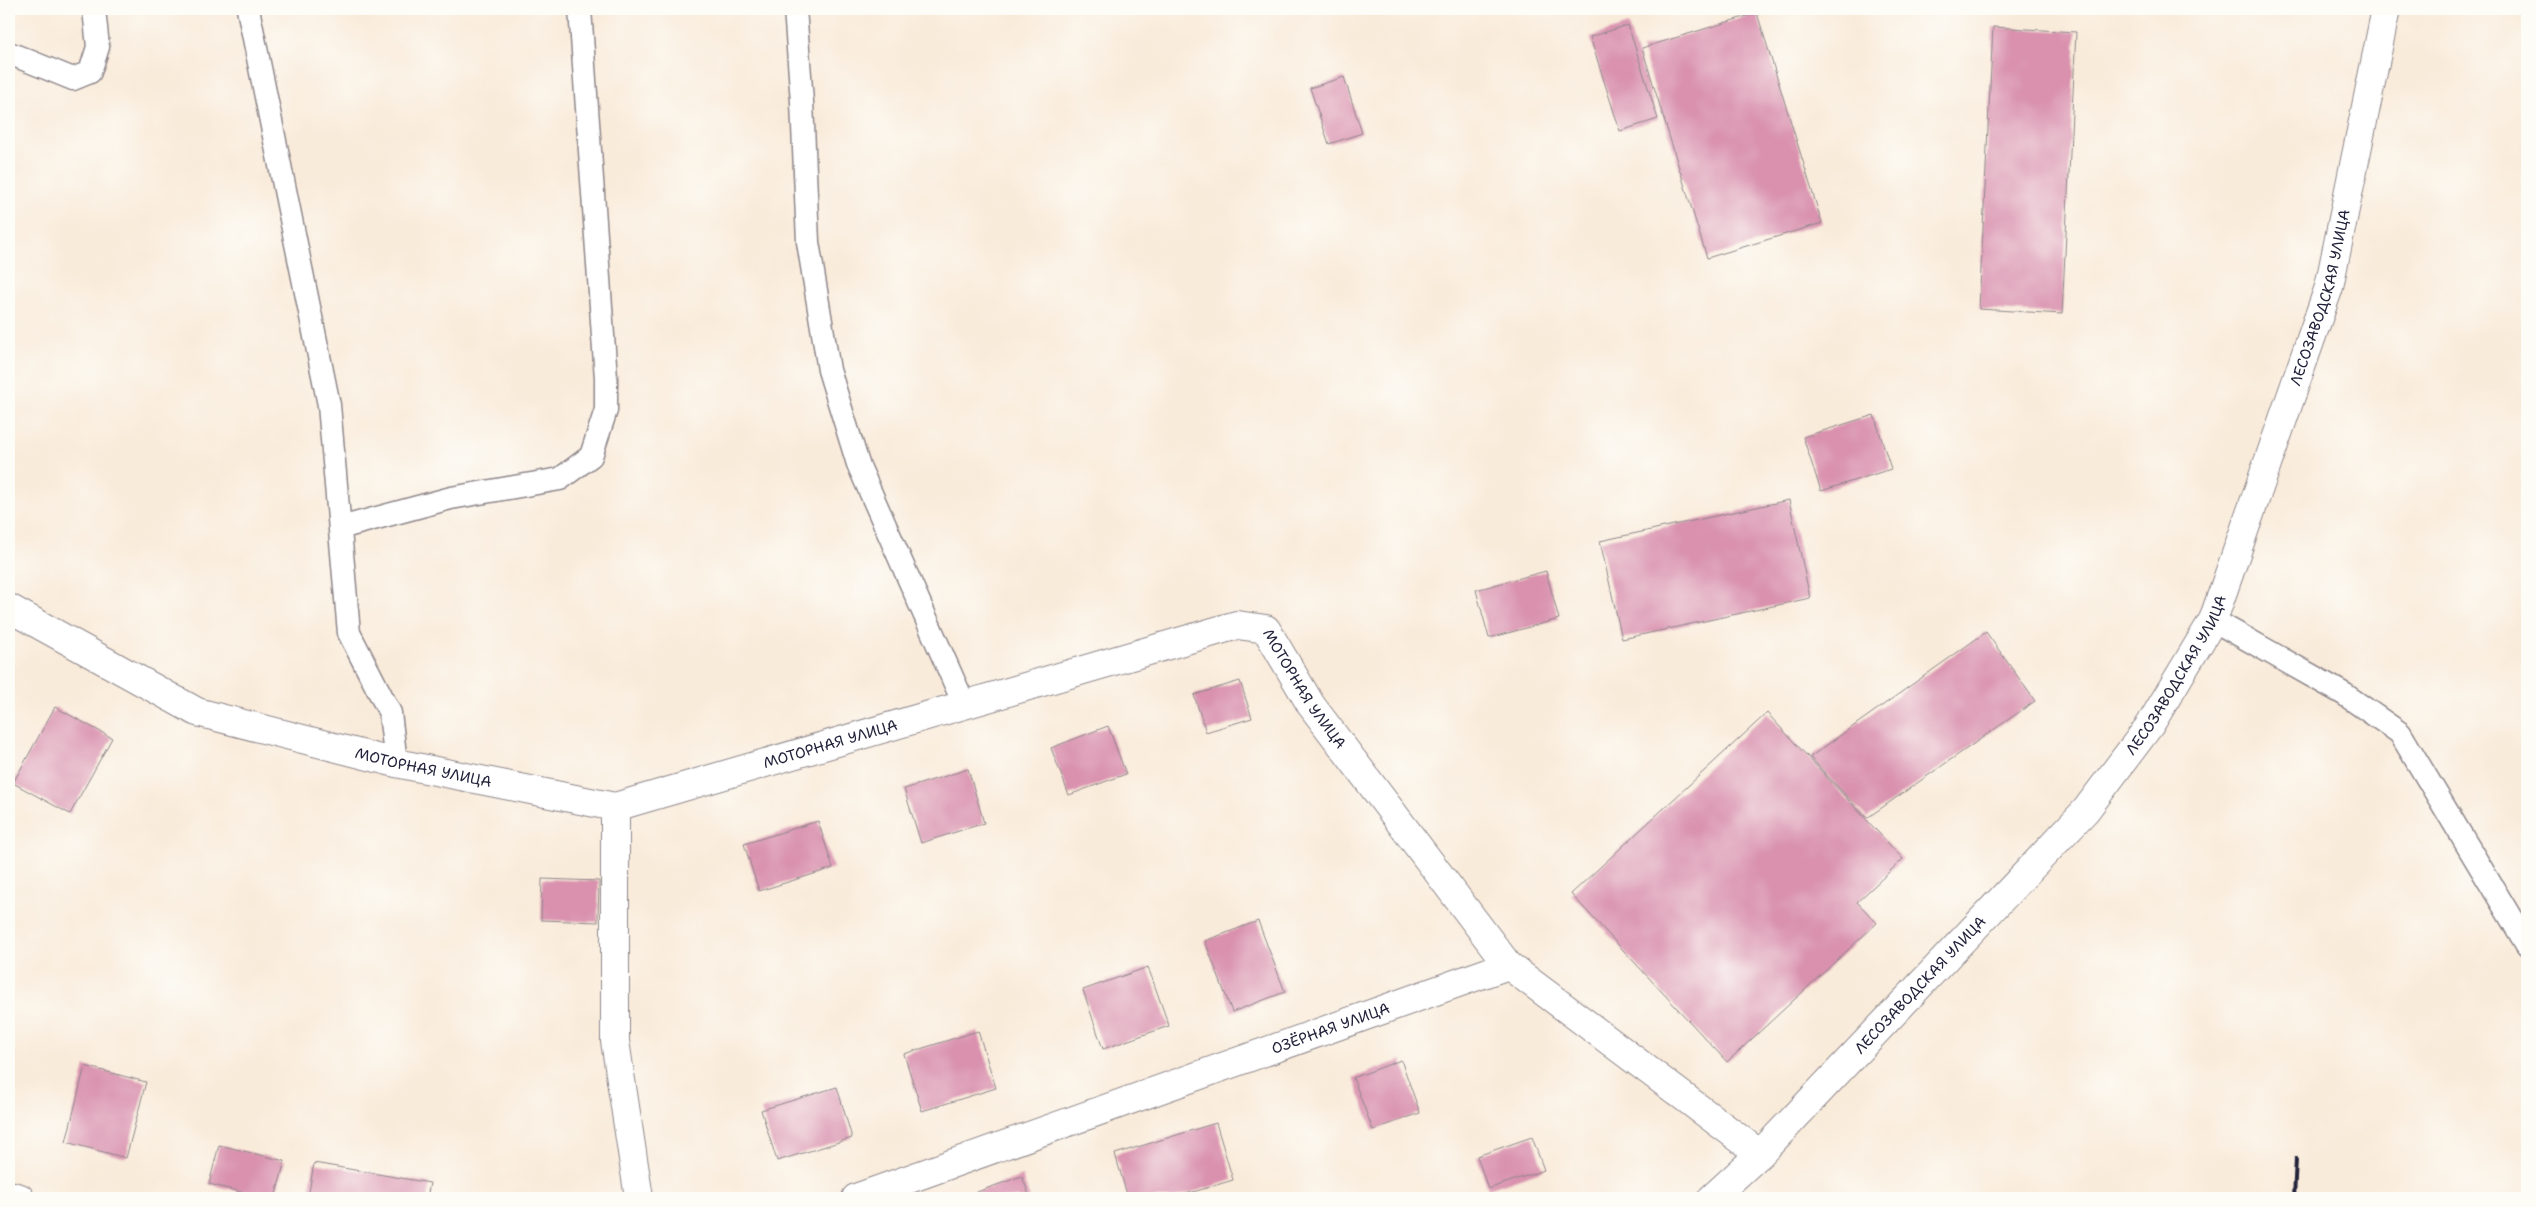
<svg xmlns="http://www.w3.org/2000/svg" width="2536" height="1207" viewBox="0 0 2536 1207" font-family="'Shantell Sans',sans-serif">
<rect width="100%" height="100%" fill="#fdfcf7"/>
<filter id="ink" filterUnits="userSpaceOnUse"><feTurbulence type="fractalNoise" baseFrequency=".02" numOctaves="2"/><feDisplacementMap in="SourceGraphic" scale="10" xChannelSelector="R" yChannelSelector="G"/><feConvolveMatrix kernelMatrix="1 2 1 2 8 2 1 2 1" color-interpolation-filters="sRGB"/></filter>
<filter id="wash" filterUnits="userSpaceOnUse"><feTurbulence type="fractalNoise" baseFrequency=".0096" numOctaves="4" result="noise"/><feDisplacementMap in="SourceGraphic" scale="20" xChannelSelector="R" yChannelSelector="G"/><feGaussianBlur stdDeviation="1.12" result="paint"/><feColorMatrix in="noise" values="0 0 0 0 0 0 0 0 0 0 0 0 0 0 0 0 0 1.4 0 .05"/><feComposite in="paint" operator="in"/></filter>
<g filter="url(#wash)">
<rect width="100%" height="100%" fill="#f9ebda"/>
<g id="blocks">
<!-- building -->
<path fill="#d991ae" d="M1757,13l65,210 -115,35 -65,-210z
M1628,25l30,94 -38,12 -30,-94z
M1993,27l83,5 -14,282 -83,-5z
M1344,77l18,56 -33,11 -19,-56z
M1874,415l17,54 -70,22 -18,-54z
M1789,500l21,98 -188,41 -22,-98z
M1546,571l13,48 -70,19 -13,-48z
M1986,632l49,69 -168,117 -57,-61z
M1240,681l12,37 -46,14 -12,-37z
M55,707l57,31 -42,76 -57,-31z
M1767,713l136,146 -46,43 20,21 -150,139 -156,-168z
M1108,726l18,48 -57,21 -18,-47z
M968,769l16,54 -63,20 -17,-54z
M818,821l15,47 -74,23 -15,-47z
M542,879l57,2 -1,41 -57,-2z
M1258,921l27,71 -53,20 -27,-71z
M1148,967l21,59 -66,23 -20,-59z
M978,1031l18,57 -74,23 -18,-57z
M1401,1060l19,53 -47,17 -20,-52z
M85,1066l61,16 -20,76 -60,-16z
M837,1087l15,51 -75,23 -16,-51z
M1216,1123l17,57 -60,18h-45l-13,-44z
M1532,1137l12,33 -56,19 -11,-33z
M219,1145l66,16 -10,37h-10l-56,-14z
M314,1163l116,20 -3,15h-119z
M1022,1176l8,22h-70z"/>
</g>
</g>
<g filter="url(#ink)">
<use href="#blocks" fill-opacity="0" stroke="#8e868a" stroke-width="1"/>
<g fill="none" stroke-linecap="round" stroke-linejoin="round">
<!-- service casing -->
<g stroke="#8e868a" stroke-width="25">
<path id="service" d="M248,9l81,396 20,228 41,80 6,50
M795,9l7,93 6,140 21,128 29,94 106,240
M9,53l64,26 17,-7 8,-25 -4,-38
M340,528l111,-30 109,-19 31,-23 15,-46v-32l-26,-369
M2213,620l131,74 56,39 127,212"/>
</g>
<!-- minor casing -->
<g stroke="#8e868a" stroke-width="30">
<g id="minor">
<path id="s1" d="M9,608l188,104 199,51 219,44 622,-182 29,4 45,76 197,260"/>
<path d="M615,807v234l24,157"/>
<path d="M9,1195l11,3"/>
<path id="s2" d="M856,1198l652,-233 252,189"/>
<path id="s3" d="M1712,1198l48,-44 326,-344 64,-85 63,-105 116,-333 57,-278"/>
</g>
</g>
<!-- service -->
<use href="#service" stroke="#fff" stroke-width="22"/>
<!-- minor -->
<use href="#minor" stroke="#fff" stroke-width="28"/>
<!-- rail -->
<path stroke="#22223b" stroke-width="4" d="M2294,1198l2,-40"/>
</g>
</g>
<g text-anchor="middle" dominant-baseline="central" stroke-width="5" stroke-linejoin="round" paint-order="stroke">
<!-- street labels -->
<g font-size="15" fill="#22223b" stroke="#fdfcf7">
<text stroke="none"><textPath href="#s3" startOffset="1108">ЛЕСОЗАВОДСКАЯ УЛИЦА</textPath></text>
<text stroke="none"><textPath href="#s3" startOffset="702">ЛЕСОЗАВОДСКАЯ УЛИЦА</textPath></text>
<text stroke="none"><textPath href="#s1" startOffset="1392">МОТОРНАЯ УЛИЦА</textPath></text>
<text stroke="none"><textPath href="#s1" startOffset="868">МОТОРНАЯ УЛИЦА</textPath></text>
<text stroke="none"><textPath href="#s1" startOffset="448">МОТОРНАЯ УЛИЦА</textPath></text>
<text stroke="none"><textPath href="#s3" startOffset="298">ЛЕСОЗАВОДСКАЯ УЛИЦА</textPath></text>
<text stroke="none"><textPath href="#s2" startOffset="504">ОЗЁРНАЯ УЛИЦА</textPath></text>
</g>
</g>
<!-- margin -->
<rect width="2536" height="1207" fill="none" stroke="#fdfcf7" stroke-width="30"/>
</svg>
